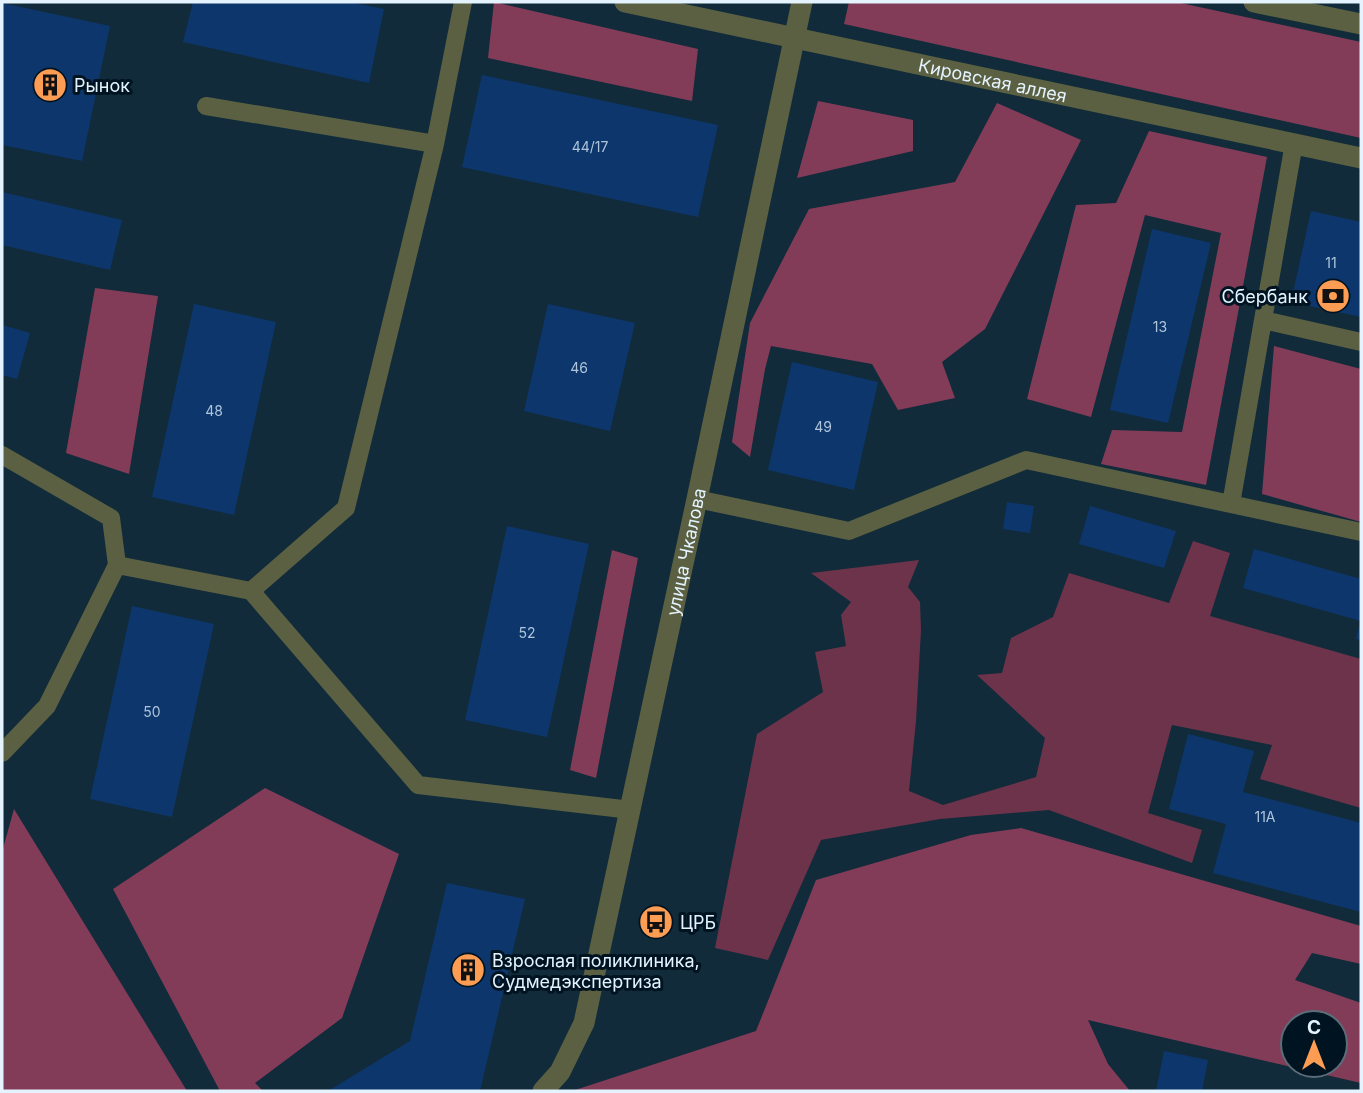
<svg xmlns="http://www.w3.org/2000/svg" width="1363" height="1093" viewBox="0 0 1363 1093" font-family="Inter,sans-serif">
<rect width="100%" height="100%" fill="#112b3a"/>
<!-- green -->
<path fill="#6d334a" d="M1193,541l37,12 -20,63 151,43v149l-101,-29 12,-34 -100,-20 -24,88 54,17 -10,33 -143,-53 -109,9 -119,21 -53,120 -53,-12 42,-214 66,-42 -8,-40 31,-6 -5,-31 10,-13 -40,-29 108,-13 -11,27 12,15 1,28 -5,91 -7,70 34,14 93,-28 9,-39 -68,-63 25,-2 9,-35 42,-21 16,-44 100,30z"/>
<!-- forest -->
<path fill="#833c58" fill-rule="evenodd" d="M494,2l204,47 -6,52 -204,-43z
M849,2h327l185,40v96l-517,-114z
M818,101l95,19v31l-116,27z
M997,103l84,37 -96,189 -43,33 13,36 -57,12 -26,-46 -101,-18 -6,23 -15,88 -18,-15 18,-119 59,-114 146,-27z
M1149,131l118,26 -61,328 -105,-21 11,-34 70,2 39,-199 -76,-18 -54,202 -64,-18 49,-194 40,-2z
M95,288l63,8 -29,178 -63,-21z
M1274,346l87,23v153l-99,-28z
M612,550l26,8 -42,220 -26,-8z
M265,788l134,66 -57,164 -87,65 8,8h-43l-107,-202z
M14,809l173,282h-185v-239z
M1021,828l340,98v38l-49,-11 -17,27 66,23v80l-273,-63 20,44 22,27h-558l184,-60 60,-151 155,-45zM1293,1023h42v42h-42z"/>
<!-- building -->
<path fill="#0d376c" d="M193,2h157l34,7 -15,74 -186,-41z
M2,3l108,23 -28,135 -80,-16z
M482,75l236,50 -20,92 -236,-50z
M2,192l120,28 -12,50 -108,-25z
M1311,211l50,11v95l-70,-15z
M1152,229l59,14 -43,180 -58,-13z
M194,304l82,18 -42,193 -82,-18z
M548,304l87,19 -25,108 -86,-20z
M2,325l28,8 -13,46 -15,-4z
M792,362l86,20 -24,108 -86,-20z
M1007,502l27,4 -4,27 -27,-4z
M1090,506l86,25 -12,37 -85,-24z
M507,526l82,18 -42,193 -82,-17z
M1254,549l107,30v42l-118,-33z
M132,606l82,18 -42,193 -82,-18z
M1360,623h1v17l-5,-1z
M1188,734l66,17 -11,41 118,31v89l-148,-39 13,-49 -57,-15z
M447,883l78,16 -45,192h-152l82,-50z
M1164,1051l44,9 -6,31h-46z"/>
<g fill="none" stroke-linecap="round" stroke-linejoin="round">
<!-- lane -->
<path stroke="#5a6041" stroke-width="18" d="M206,106l229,38
M1294,143l-31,177 98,22
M2,455l109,63 6,47 134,26 167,194 213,25
M697,499l152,32 177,-71 335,72
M1231,504l32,-184
M251,591l95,-83 89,-364 28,-142
M2,753l45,-47 70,-141"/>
<!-- street -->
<g stroke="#5a6041" stroke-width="21">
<path id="s1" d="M625,2l736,156"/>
<path d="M1254,2l107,22"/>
<path id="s2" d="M543,1091l17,-19 24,-49 113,-524 105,-497"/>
</g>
</g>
<!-- icons -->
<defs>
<g id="building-disc" transform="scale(1.75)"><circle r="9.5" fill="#fc9d53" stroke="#001321"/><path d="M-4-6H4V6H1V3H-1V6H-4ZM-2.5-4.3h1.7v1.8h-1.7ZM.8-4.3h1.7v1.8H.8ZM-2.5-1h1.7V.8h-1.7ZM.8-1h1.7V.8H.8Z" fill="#111"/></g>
<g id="bank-disc" transform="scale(1.75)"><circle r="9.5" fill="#fc9d53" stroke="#001321"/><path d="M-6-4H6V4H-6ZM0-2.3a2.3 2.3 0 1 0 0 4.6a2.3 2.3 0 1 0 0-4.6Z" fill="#111"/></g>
<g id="bus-disc" transform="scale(1.75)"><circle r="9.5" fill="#fc9d53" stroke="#001321"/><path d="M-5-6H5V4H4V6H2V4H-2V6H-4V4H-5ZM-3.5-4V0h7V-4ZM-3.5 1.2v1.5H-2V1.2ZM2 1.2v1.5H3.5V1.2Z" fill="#111"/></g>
</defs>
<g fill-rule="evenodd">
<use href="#building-disc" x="50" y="85"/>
<use href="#bank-disc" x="1333" y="296"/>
<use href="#bus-disc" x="656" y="922"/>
<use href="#building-disc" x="468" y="970"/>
</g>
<g text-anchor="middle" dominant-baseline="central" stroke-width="6" stroke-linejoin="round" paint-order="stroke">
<!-- number labels -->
<g font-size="14" fill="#aec4da">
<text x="590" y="146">44/17</text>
<text x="1331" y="262">11</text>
<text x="1160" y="326">13</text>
<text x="579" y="367">46</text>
<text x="214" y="410">48</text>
<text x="823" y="426">49</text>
<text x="527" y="632">52</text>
<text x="152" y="711">50</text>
<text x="1265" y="816">11А</text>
</g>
<!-- street labels -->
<g font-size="18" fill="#e4f3fe" stroke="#001321">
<text stroke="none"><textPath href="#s1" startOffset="376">Кировская аллея</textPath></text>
<text stroke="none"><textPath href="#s2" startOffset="562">улица Чкалова</textPath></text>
</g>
<!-- poi labels -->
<g font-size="18" fill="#e4f3fe" stroke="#001321" text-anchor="start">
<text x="74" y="85">Рынок</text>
<text x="1308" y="296" text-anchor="end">Сбербанк</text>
<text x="680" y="922">ЦРБ</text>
<text x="492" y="960">Взрослая поликлиника,<tspan x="492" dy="21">Судмедэкспертиза</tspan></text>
</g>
</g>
<!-- border -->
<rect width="1363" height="1093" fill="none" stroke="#e4f3fe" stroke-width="7"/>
<!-- north arrow -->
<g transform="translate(1314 1044)"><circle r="33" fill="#001321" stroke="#5b6d79" stroke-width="2"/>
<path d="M0-5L12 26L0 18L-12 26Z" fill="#fc9d53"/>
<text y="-10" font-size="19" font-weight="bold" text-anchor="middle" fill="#e4f3fe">С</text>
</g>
</svg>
